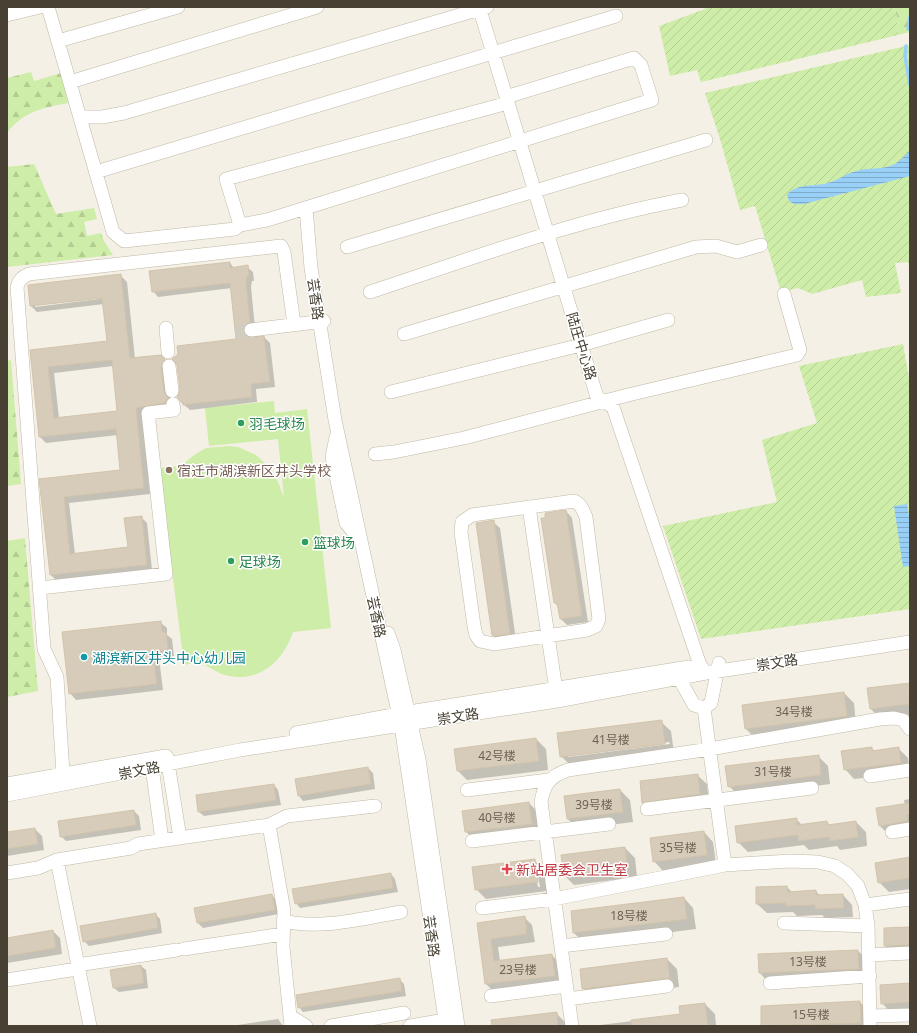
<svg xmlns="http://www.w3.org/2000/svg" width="917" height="1033" viewBox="0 0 917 1033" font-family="'Noto Sans','Noto Sans SC',sans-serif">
<defs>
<pattern id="forest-firs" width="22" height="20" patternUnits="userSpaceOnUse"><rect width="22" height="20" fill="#ceeda8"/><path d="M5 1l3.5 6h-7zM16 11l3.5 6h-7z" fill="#b2cc91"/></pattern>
<pattern id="garden-furrows" width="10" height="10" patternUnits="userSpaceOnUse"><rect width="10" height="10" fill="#ceeda8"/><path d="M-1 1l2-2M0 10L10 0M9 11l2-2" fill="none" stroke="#b2cc91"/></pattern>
<pattern id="water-rules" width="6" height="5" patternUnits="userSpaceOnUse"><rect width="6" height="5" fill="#99d0f8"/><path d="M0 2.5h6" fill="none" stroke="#7faac9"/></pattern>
</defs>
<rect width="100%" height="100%" fill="#f4f0e5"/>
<!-- forest -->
<path fill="url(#forest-firs)" d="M894,7h16v25l-12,3 -1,-18z
M31,72l3,9 27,-8 7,30c-26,5 -44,8 -61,30v-55z
M34,164l22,50 38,-6 3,11 -13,3 3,14 14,-3 3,8 9,14 -106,12v-100z
M11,360l10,124 -14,2v-125z
M25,538l13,153 -31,6v-156z"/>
<!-- garden -->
<path fill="url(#garden-furrows)" d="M705,7h189l3,10 1,18 -197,47 -4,-12 -27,6 -11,-50 46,-17z
M910,45v225l-2,-8 -13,1 6,30 -35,4 -4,-17 -50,14 -14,-6 -17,4 -26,-86 -15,4 -20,-71 -15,-46z
M903,344l7,39v226l-209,30 -38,-113 114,-24 -15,-62 55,-17 -18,-57z"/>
<!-- pitch -->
<path fill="#ceeda8" d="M274,401l1,12 32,-4 24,219 -38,4c-10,30 -35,52 -68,43 -9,-2 -19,-11 -25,-12 -5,-1 -11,1 -16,2l-25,-197 22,-2 13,-11 12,-7 23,-2 9,1 18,8 13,12 9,15 6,16 -6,-59 -69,7 -4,-38z"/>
<!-- water -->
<path fill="url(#water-rules)" d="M910,150v26l-106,28h-10l-5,-3 -2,-6c8,-11 25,-9 37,-11 10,-2 17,-7 26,-11 26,-10 39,4 60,-23z
M907,504l3,19v43l-7,1 -9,-61z"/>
<!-- shadow -->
<path fill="#0003" fill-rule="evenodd" d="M230,263l4,5 13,-1 6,5 1,9h-2l-1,6 4,41 -6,4 -1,6 16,-1 6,6 5,44 -19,2 1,13 -67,8 -9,-8 56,-62 -5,-52 -74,9 -5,-6z
M121,276l6,6 8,77 26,-3 9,10 -3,7 4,36 -29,4 8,81 -81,9 6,51 54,-6 12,-31 6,6 5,47 -95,11 -6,-6 -11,-95 81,-9 -3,-36 -72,8 -6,-6 -9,-86 77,-9 -4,-38 -67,8 -6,-6zM107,296v2l-72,9v-2zM113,366l5,45 -59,7 -5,-45z
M566,511l6,7 16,104 -21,3 -6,-6 -2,-12 -4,-4z
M493,522l7,6 16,112 -17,1 -6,-6z
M160,622l7,6v7l5,4 2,17 -15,2 4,32 -87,10 -6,-7z
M910,684v31l-30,4 -9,-10 -3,-20z
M844,693l10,10 2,23 -101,12 -9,-9z
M661,722l10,9 3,22 -103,13 -10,-10zM669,742l1,2 -102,13v-2z
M536,739l10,10 2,21 -81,10 -9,-9z
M871,748l4,3 23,-3 10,10 2,15 -56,6 -9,-10z
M818,756l10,10 2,18 -91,12 -10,-10z
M368,768l5,5 2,16 -72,12 -4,-5z
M697,775l10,9 2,20 -56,8 -10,-10z
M274,785l4,5 3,15 -77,11 -5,-4z
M620,790l10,10 3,22 -56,7 -9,-10 -3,-22z
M910,799v33l-20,4 -10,-10 -2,-17 27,-4 -1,-5z
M529,803l10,10 2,20 -65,8 -10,-9z
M134,811l5,5 2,14 -75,11 -5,-5z
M796,819l6,6 25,-3 3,3 26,-3 10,10 1,14 -27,4 -3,-4 -28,4 -5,-5 -56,7 -10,-10z
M35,829l7,7 2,14 -37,6v-23z
M704,832l9,10 3,22 -53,7 -9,-10z
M625,848l10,10 2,19 -63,8 -9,-9z
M910,858v31l-21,3 -10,-10z
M535,861l9,9 3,21 -61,8 -10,-10zM535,870h2l3,17h-2z
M391,874l4,5 3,13 -98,16 -4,-5z
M787,887l5,5 24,-1 4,5 23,-1 9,10 1,12 -28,1 -3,-3 -25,1 -4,-4 -26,1 -10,-9z
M272,895l4,5 3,14 -76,14 -5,-5z
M684,898l9,10 3,21 -112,14 -10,-10 -2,-21z
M155,914l5,5 2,14 -73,13 -5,-5z
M524,917l8,8 3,17 -37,5 2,14 52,-6 7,8 3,20 -68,9 -8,-8 -8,-61z
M910,928v27l-15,1 -10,-10z
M53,931l7,7 2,16 -55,9v-24z
M858,951l10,9v18l-99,5 -9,-10z
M667,959l10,10 2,18 -86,11 -10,-10z
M141,966l5,4 2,18 -29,4 -5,-4z
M399,979l5,5 2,12 -103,16 -4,-5z
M910,984v28l-19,1 -9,-10z
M860,1002l9,10 1,14h-108v-20z
M705,1004l10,10 1,12h-124l89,-11z
M556,1013l10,10v3h-73z
M278,1019l5,7h-52z"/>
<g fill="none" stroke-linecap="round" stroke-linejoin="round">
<!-- stream -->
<path stroke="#99d0f8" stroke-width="3.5" d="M908,29l2,-12
M906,46l-1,10 5,29"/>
</g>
<!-- building -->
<path fill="#d7ccb9" stroke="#d3c4ab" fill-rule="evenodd" d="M230,262v6l18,-3 1,10 -2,1 -1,5 4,41 -6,5 -1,4 5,6 16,-1 6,46 -19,2 1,13 -69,8v-3h-2l-4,-5 3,-7 -3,-25 -5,-6 6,-5 -1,-8 59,-7 -6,-56 -78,9 -3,-21z
M121,274l9,84 31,-3 4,4 -4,8 3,25 4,6 -3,5 -29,5 8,80 -80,9 6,57 58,-7 -4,-29 18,-2 5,49 -97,10 -11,-96 81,-9 -4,-41 -77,8 -9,-87 77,-9 -5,-43 -72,8 -2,-21zM112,360l5,51 -63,7 -6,-51z
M566,510l16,106 -22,3 -3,-16h-3l-13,-85h4v-5z
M494,520l16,114 -16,2 -2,-1 -16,-112z
M161,621l1,11h4l2,18 -15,2 4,32 -88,10 -7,-62z
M910,683v21l-40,5 -3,-21z
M844,692l3,24 -102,13 -3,-24z
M662,720l3,24 -105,13 -3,-24z
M536,738l3,23 -82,10 -3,-22z
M872,747v4l27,-4 2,16 -57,7 -3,-19z
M819,755l2,20 -93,12 -3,-21z
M368,767l3,17 -73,12 -3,-17z
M698,774l2,20 -58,9 -2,-22z
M274,784l2,16 -78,12 -2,-17z
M620,789l3,23 -56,7 -3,-23z
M529,802l3,22 -67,8 -3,-21z
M910,803v11l-3,1 1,6 -29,5 -3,-18z
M134,810l2,15 -76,12 -2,-16z
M797,818v7l30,-4 1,4 28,-4 2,16 -28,4 -1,-4 -31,4v-6l-61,8 -2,-17z
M35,828l3,16 -31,5v-17z
M704,831l3,24 -54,7 -3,-24z
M625,847l3,21 -64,8 -3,-21z
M910,857v21l-32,5 -3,-20z
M535,859l3,23 -63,8 -3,-23z
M391,873l2,15 -98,16 -3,-15z
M787,886l1,6 28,-2v5l27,-1 1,14 -29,1v-4l-29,1v-3l-30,1v-17z
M272,894l3,16 -78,13 -3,-15z
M684,897l3,22 -114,14 -2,-22z
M156,913l2,15 -75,14 -3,-16z
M525,916l2,18 -36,5 3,22 58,-7 3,22 -70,8 -8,-61z
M910,927v18l-26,1v-18z
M53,930l3,18 -49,8v-18z
M858,950l1,19 -100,4 -1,-19z
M667,958l3,20 -88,11 -2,-20z
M141,965l3,18 -31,5 -3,-18z
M400,978l2,13 -104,17 -2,-13z
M910,983v19l-29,2 -1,-19z
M860,1001l1,22 -100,3v-20z
M705,1003l3,23h-77v-6l49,-6 -1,-8z
M557,1012l1,14h-66l-1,-6z"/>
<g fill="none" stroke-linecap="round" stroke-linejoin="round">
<!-- minor-tunnel -->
<path stroke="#d1cdc1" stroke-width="13" stroke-dasharray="13 6" stroke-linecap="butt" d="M235,332l16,-2"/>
<!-- minor casing -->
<g stroke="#c1b8a6" stroke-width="14">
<path id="minor" d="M48,7l65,225 11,9 111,-12 5,-4 -14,-46 282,-76
M479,7l118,390 16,10 87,258 6,8
M7,15l33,-8
M58,41l120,-34
M70,82l247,-75
M80,117h22l22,-4 363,-106
M96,172l520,-156
M306,208l5,60 24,152 66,306 45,300
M240,225l27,-5 385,-120 -11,-35 -7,-7 -128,39
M347,247l359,-107
M370,292c103,-34 205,-72 312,-92
M166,328l2,24
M251,330l73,-9
M404,334l292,-87 20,-1 21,6 24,-7
M169,366l3,25
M391,392l190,-47 87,-25
M336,437l-4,20 14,66 13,16
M375,454l19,-2 70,-14 164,-43 169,-40 3,-5 -16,-56
M574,501c7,3 9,9 12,16l13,102 -3,7 -9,4 -93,14 -14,-3 -4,-6 -2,-9 -13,-94 1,-10 10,-7z
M529,507l28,190
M40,588l126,-14 -18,-161 26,-3 -1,-6
M388,633l6,17 25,109 39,267
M675,671l19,34 10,3 7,-5 8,-40
M704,708l21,157
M296,733l113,-21 280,-45
M167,757l13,81
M151,760l11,80
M63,774l-6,-97 -13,-28 -27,-362c2,-7 5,-10 12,-13l252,-28 3,6 10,72
M870,776l40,-6
M7,784l159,-28
M467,790l81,-10
M7,795l233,-45 317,-49 149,-28 204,-31
M647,809l165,-21
M269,825l18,-9 88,-10
M892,832l18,-3
M472,841l137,-17
M57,860l33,166
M7,873l31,-5 19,-8 74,-12 7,-4 131,-19 15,86 -1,36 8,79
M865,905l45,-6
M482,908l72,-9 171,-34 65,-4 28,1 17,4 12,8 11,12 7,19 3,21 2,100
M283,921c39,9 80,-3 118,-9
M784,923l84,3
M561,946l105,-12
M184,949l99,-15
M869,955l41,-2
M77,965l100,-15
M7,980l70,-11
M770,983l100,-7
M491,996l75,-10
M568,999l99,-13
M290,1016l16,10
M870,1016l40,-1
M331,1026l73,-13
M410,1026l35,-6
M572,1026l-31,-224c3,-18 9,-26 27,-32l142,-21 170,-30 14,-1 9,2 7,9"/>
</g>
<!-- minor -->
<use href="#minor" stroke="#fff" stroke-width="13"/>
</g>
<!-- markers -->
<g fill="#2e9e5b" stroke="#fff" stroke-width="1.5">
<circle cx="241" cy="423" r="4"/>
<circle cx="305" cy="542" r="4"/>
<circle cx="231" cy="561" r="4"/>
</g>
<circle fill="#8d6e63" stroke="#fff" stroke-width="1.5" cx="169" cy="470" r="4"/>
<circle fill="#0f9aa8" stroke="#fff" stroke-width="1.5" cx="84" cy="657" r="4"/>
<path fill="#e0444e" stroke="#fff" stroke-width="1.5" d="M505 863h4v4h4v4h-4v4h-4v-4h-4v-4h4z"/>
<g text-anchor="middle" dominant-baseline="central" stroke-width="3" stroke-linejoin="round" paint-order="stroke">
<!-- number labels -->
<g font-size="12" fill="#6b6354">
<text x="794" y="711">34号楼</text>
<text x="611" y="739">41号楼</text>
<text x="497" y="755">42号楼</text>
<text x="773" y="771">31号楼</text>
<text x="594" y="804">39号楼</text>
<text x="497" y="817">40号楼</text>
<text x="678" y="847">35号楼</text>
<text x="629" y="915">18号楼</text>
<text x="808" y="961">13号楼</text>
<text x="518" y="969">23号楼</text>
<text x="811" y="1014">15号楼</text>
</g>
<!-- street labels -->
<g font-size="14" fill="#474033" stroke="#fff">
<text transform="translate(316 299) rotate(82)">芸香路</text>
<text transform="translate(582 346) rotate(73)">陆庄中心路</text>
<text transform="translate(377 617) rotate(78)">芸香路</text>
<text transform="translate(777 662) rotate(-9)">崇文路</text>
<text transform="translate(458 716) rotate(-9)">崇文路</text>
<text transform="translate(139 770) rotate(-11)">崇文路</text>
<text transform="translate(432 936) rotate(82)">芸香路</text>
</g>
<!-- leisure labels -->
<g font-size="14" fill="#27864d" stroke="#fff" text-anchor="start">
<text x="249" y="423">羽毛球场</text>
<text x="313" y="542">篮球场</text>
<text x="239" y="561">足球场</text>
</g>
<!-- education labels -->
<g font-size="14" fill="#785e54" stroke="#fff" text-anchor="start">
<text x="177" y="470">宿迁市湖滨新区井头学校</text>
</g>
<!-- culture labels -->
<g font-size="14" fill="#0d838f" stroke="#fff" text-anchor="start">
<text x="92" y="657">湖滨新区井头中心幼儿园</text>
</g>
<!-- health labels -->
<g font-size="14" fill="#be3a42" stroke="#fff" text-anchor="start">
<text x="516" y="869">新站居委会卫生室</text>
</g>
</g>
<!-- border -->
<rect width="917" height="1033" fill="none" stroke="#474033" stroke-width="16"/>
</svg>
